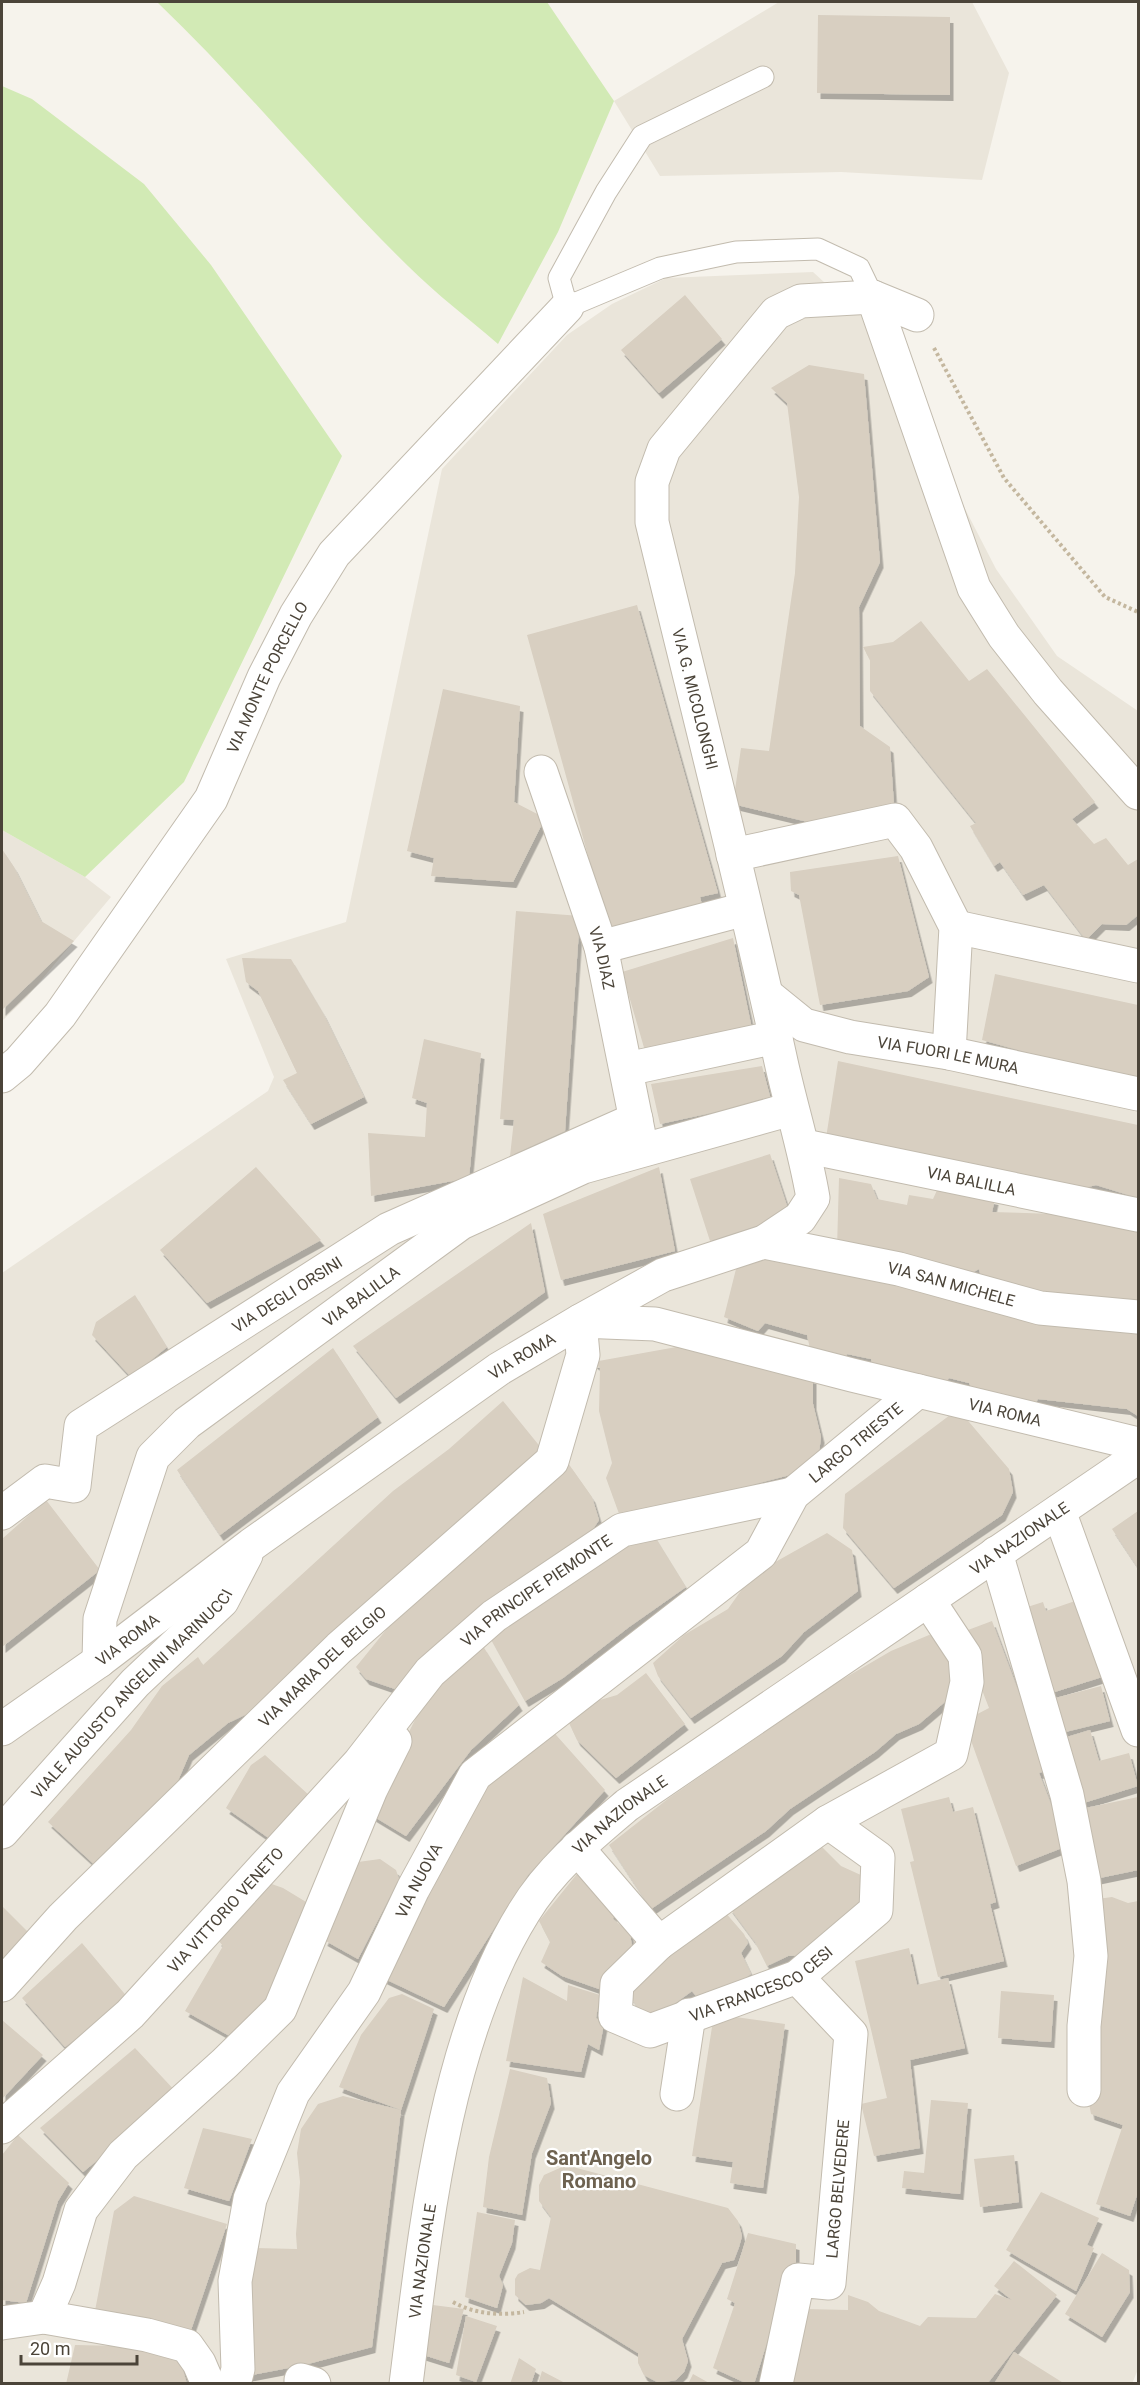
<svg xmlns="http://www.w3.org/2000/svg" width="1140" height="2385" viewBox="0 0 1140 2385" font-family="Roboto,sans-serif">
<defs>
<filter id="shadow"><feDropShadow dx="3.5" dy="6" stdDeviation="0" flood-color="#0004"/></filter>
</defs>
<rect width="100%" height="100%" fill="#f6f3ec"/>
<!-- residential -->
<path fill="#eae5da" d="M779,2h193l37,71 -27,107 -141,-8 -181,4 -46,-75z
M813,272l57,52 126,245 61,87 81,55v1658l-6,15h-1130v-1111l266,-182 6,-14 -48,-118 120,-37 96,-453 125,-134 45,-31 54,-26z
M2,830l83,47 26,20 -84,100 -25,24z"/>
<!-- green -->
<path fill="#d2eab5" d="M157,2h390l67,99 -56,131 -60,112c-30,-26 -62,-50 -90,-78 -87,-85 -163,-180 -251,-264z
M2,86l30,13 112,85 67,81 131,191 -158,326 -99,95 -83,-47z"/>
<!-- building -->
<path fill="#d8cfc1" filter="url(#shadow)" d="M818,15l132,2v78l-133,-2z
M685,295l37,44 -63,54 -38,-43z
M809,365l55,9 16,188 -21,45 1,119 30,21 5,73 -87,2 -75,-18 8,-56 28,3 26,-178 4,-76 -12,-94 -16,-15z
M637,605l81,288 -18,4 4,16 -93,26 -84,-304z
M921,621l48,60 18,-12 108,133 -23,17 22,25 12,-6 22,27 10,-6v56l-12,10 -24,-1 -16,16 -42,-55 -21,10 -23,-33 -6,4 -24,-40 6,-3 -106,-132v-31l-7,-13 30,-5z
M443,689l77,17 -6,96 31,16 -32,64 -82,-6 3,-18 -27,-7z
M2,849l12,18 27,54 33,20 -72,69z
M898,856l31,121 -21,14 -88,14 -21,-110 -8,-4 -1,-19z
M516,911l64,5 -15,215 -55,25 4,-36 -14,-1z
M733,938l19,91 -107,22 -23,-79z
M242,958l49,1 32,54 41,84 -53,27 -28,-44 14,-7 -39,-82 -12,-9z
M995,974l143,31v74l-4,3 -152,-42z
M424,1039l57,14 -12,125 -98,18 -3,-63 57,4 2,-34 -15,-5z
M838,1061l300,64v73l-42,-13 -20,5 -250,-52z
M762,1066l9,34 -111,24 -9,-40z
M770,1154l20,61 -80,26 -20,-62z
M256,1167l65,73 -114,63 -47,-53z
M659,1167l16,84 -114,29 -18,-66z
M839,1178l32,6 6,15 30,6 2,-10 24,4 5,-11 57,11 -3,13 62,2 84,15v80l-29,-3 -56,-14 -7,7 -62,-10 -5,-20 -11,6 -131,-27z
M531,1223l14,69 -149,106 -43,-52z
M740,1253l398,79v84l-11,-7 -89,-10 -7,11 -56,-15 -6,-12 -20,-5 -4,5 -72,-13 -2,-11 -24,-5 -2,5 -35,-10 -3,-14 -42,-12 -7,8 -34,-14z
M135,1295l32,52 -36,30 -39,-42 4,-13z
M682,1346l131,32v26l8,33 -4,31 -62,16 -43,18 -90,20 -16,-44 6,-15 -13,-52 1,-43 -7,-6z
M333,1348l45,69 -158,118 -43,-65z
M503,1401l39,48 -293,264 -21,10 -39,32 -18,42 -74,70 -49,-45 83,-92 31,-44 36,-29 5,8 190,-174 56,-42z
M958,1409l51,60 4,23 -11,23 -108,73 -51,-60 2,-34z
M561,1463h7l24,34 7,23 -10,15 -194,154 -29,-10 -10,-12 34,-42 23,-19 -2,-7z
M46,1500l54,70 -98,77v-108z
M1138,1511v57l-26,-39z
M652,1532l34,55 -57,40 -66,51 -38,23 -38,-69 42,-31z
M827,1533l25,17 6,41 -54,41 -22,24 -91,62 -33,-42 -5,-13 31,-28 44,-26 24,-34z
M1078,1600l24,77 -57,18 -27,-85 25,-8 3,9z
M992,1621l56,149 -9,3 28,73 -51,20 -52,-145 25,-13 -29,-75z
M929,1635l11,2 14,28 -1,30 -34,29 -23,10 -21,18 -85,57 -24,22 -115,78 -42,-64 60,-47 162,-112 60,-35z
M483,1646l36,59 -48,45 -65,86 -38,-23 51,-101 30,-43z
M646,1673l39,51 -69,54 -39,-38 -8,-17 24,-21 24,-7z
M1101,1686l9,35 -53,13 -9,-34z
M549,1727l56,63 -77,85 -84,132 -61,-29 97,-198z
M1090,1730l9,31 30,-8 9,33 -61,19 -20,-65z
M265,1755l45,41 -37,45 -47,-33 25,-43z
M949,1797l4,15 20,-5 23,95 -6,2 14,57 -66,16 -28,-115 4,-1 -13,-52z
M1138,1797v73l-48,10 -14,-70z
M818,1843l23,23 22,10 2,31 -56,48 -21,1 -21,10 -12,-24 -26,-35z
M380,1859l16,11 3,9 -41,80 -34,-19 34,-78z
M577,1874l19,10 19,25 -2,10 17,14 3,21 -31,36 -40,-14 -21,-14 9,-20 -11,-21z
M266,1882l17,6 33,20 -27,60 -54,71 -50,-28 38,-65 -5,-6z
M1112,1897l16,6 10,-2v291l-8,24 -34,-12 27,-79 -32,-11 -6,-32 5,-182z
M2,1906l29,29 -29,34z
M724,1911l20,23 4,9 -7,10 10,21 -47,32 -12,-15 -44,32 -18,-27 20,-24z
M82,1943l47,56 -64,48 -43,-49z
M909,1948l8,37 31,-7 17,70 -55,12 10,88 -46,8 -13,-52 26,-6 -32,-137z
M523,1977l44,24 1,-16 32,10 -4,23 8,6 -5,26 -11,-6 -7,28 -75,-11z
M1001,1991l53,4 -3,47 -53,-4z
M402,1994l32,15 -33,101 -29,237 -68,18 -58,11 -1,-82 10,-46 42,1 -1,-15 4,-52 -3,-29 4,-24 17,-25 25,-8 58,14 -62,-23 22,-52 28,-37z
M714,2014l71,10 -22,164 -33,-5 3,-21 -41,-6z
M2,2020l41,35 -41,44z
M135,2048l43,46 -95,78 -43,-44z
M510,2069l37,9 4,25 -19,50 -10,62 -39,-8 6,-50z
M931,2100l37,3 -8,91 -58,-6 2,-17 20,2z
M203,2128l49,11 -23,62 -45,-13z
M18,2135l51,48 -11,18 -32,102 -24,-3v-145z
M1014,2155l5,47 -39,5 -6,-48z
M562,2167h11l155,41 10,13 4,15 -3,11 -5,13 -12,3 -40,76 6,22 -4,11 -8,8 -17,3 -15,-8 -6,-12v-10l-89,-55 -8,5 -15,2 -11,-10v-16l3,-5 12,-6 10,2 11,-53 -12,-16v-16l5,-10z
M1041,2192l58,26 -12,27 7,3 -18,43 -70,-41z
M134,2196l93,28 -38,112 -95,-20 20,-105z
M477,2212l38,8 -3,23 -13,33 4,9 -6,23 -32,-11z
M748,2233l48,11v24l-23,55 -19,61h-6l-35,-16 22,-65 -8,-4z
M1102,2253l27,17 1,22 -28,45 -37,-23z
M1014,2261l43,34 -70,89h-201l17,-47 1,-28 44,1v-15l20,7 11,9 41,15 8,-9 48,1 19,-24 17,6 -18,-14z
M425,2304l39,5 -15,54 -35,-11z
M466,2316l31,10 -21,56 -20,-7z
M75,2345l93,2 11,9 8,28h-121z
M1014,2352l51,32h-71z
M519,2358l17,11 -5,15h-21z
M542,2371l25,13h-29z
M693,2374l18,10h-23z"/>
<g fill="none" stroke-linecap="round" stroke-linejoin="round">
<!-- lane casing -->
<g stroke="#c2bbae" stroke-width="23">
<path id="lane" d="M763,77l-121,59 -36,56 -47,86 8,29 93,-39 76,-16 82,-3 41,19 14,29"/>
</g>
<!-- street casing -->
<g stroke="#c2bbae" stroke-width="35">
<g id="street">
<path d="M873,297l101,291 30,48 44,56 90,101"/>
<path id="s1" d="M541,772l60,175 39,193"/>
<path d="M733,855l162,-35 21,28 40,79 -7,126"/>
<path d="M956,927l182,39"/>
<path d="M601,947l144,-38"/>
<path id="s2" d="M767,995l37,30 46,12 99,16 189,41"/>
<path d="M627,1069l149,-32"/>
<path id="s3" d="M2,1076l17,-14 41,-47 151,-216 53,-122 32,-62 38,-61 233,-247"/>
<path id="s4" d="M804,1146l334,69"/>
<path id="s5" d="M764,1242l135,27 141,39 98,9"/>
<path d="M1059,1511l79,219"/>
<path id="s6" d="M2,1513l43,-32 29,5 7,-60 308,-197 247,-110"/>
<path d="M996,1553l71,242 17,86 7,75 -7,70v64"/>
<path id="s7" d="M99,1661l1,-42 53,-162 34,-34 274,-200 122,-56 208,-58"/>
<path id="s8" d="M2,1729l97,-68 152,-116 248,-176 81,-48 75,3 197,51 286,69"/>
<path id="s9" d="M2,1832l133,-149 87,-82 24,-46"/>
<path d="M577,1848l82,95 169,-121 123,-68 16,-72 -2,-26 -37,-56"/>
<path id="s10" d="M659,1943l-42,41 -2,32 35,15 147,-54 79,-67 2,-52 -50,-36"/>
<path id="s11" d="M2,1985l61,-68 276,-269 213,-187 31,-106 -3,-34 83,-46 101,-33 36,-24 13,-20c-8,-48 -23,-94 -33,-141 -39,-179 -85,-357 -128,-535v-40l12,-33 112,-136 25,-12 72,-4 44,18"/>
<path d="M677,2094l12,-79"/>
<path id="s12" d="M2,2127l128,-113 230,-252 70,-90 64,-56 128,-86 171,-36"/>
<path d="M44,2317l15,-34 22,-73 42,-55 102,-92 55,-54 91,-220 24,-48"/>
<path d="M2,2323l42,-6 103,18 40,11 12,17 9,21"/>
<path id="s13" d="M234,2384l4,-15 -3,-88 15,-82 43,-106 71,-101 49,-103 62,-114 286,-222 32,-59 125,-103"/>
<path d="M301,2384v-4l13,4"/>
<path id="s14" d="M406,2384c19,-150 37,-342 118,-472 26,-43 65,-75 103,-107l511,-348"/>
<path id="s15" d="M776,2384l22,-104 31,3 22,-249 -54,-57"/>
</g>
</g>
<!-- path -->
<path stroke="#c4b79f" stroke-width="4" stroke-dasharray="3 3" stroke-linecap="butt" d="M934,348l70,130 101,119 33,15
M453,2302c21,12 48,14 71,10"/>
<!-- lane -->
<use href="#lane" stroke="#fff" stroke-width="21"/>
<!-- street -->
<use href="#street" stroke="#fff" stroke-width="33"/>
</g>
<g text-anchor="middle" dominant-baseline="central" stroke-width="4.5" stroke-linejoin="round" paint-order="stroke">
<!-- street labels -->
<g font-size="16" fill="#4b4439" stroke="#fff">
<text stroke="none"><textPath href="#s3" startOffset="482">VIA MONTE PORCELLO</textPath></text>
<text transform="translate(695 699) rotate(76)">VIA G. MICOLONGHI</text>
<text stroke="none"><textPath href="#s1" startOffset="196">VIA DIAZ</textPath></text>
<text stroke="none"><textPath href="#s2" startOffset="195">VIA FUORI LE MURA</textPath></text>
<text stroke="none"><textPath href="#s4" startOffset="171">VIA BALILLA</textPath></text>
<text stroke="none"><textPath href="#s5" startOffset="192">VIA SAN MICHELE</textPath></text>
<text stroke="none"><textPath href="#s6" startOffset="388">VIA DEGLI ORSINI</textPath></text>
<text stroke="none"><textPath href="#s7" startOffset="476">VIA BALILLA</textPath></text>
<text stroke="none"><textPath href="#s8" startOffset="640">VIA ROMA</textPath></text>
<text stroke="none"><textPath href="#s8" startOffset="1144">VIA ROMA</textPath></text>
<text stroke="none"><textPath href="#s13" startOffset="1179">LARGO TRIESTE</textPath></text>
<text stroke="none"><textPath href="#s14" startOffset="1114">VIA NAZIONALE</textPath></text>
<text stroke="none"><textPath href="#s12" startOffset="760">VIA PRINCIPE PIEMONTE</textPath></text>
<text stroke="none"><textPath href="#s8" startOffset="154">VIA ROMA</textPath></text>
<text stroke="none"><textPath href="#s11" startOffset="452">VIA MARIA DEL BELGIO</textPath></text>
<text stroke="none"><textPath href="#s9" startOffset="190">VIALE AUGUSTO ANGELINI MARINUCCI</textPath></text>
<text stroke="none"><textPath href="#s14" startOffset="628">VIA NAZIONALE</textPath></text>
<text stroke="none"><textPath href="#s13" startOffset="549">VIA NUOVA</textPath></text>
<text stroke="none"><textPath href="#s12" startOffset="312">VIA VITTORIO VENETO</textPath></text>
<text stroke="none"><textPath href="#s10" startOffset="250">VIA FRANCESCO CESI</textPath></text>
<text stroke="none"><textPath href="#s15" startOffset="232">LARGO BELVEDERE</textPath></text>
<text stroke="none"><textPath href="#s14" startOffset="124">VIA NAZIONALE</textPath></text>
</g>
<!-- quarter labels -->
<g font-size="20" font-weight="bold" fill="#6e6250" stroke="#fff">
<text x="599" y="2158">Sant'Angelo<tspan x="599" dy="23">Romano</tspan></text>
</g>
</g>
<!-- border -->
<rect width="1140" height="2385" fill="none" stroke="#4b4439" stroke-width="6"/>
<!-- scale -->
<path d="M21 2355v9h116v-9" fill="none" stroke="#4b4439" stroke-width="3"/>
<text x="30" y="2355" font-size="18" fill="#4b4439" stroke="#ffffff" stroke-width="4.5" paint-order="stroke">20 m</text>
</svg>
